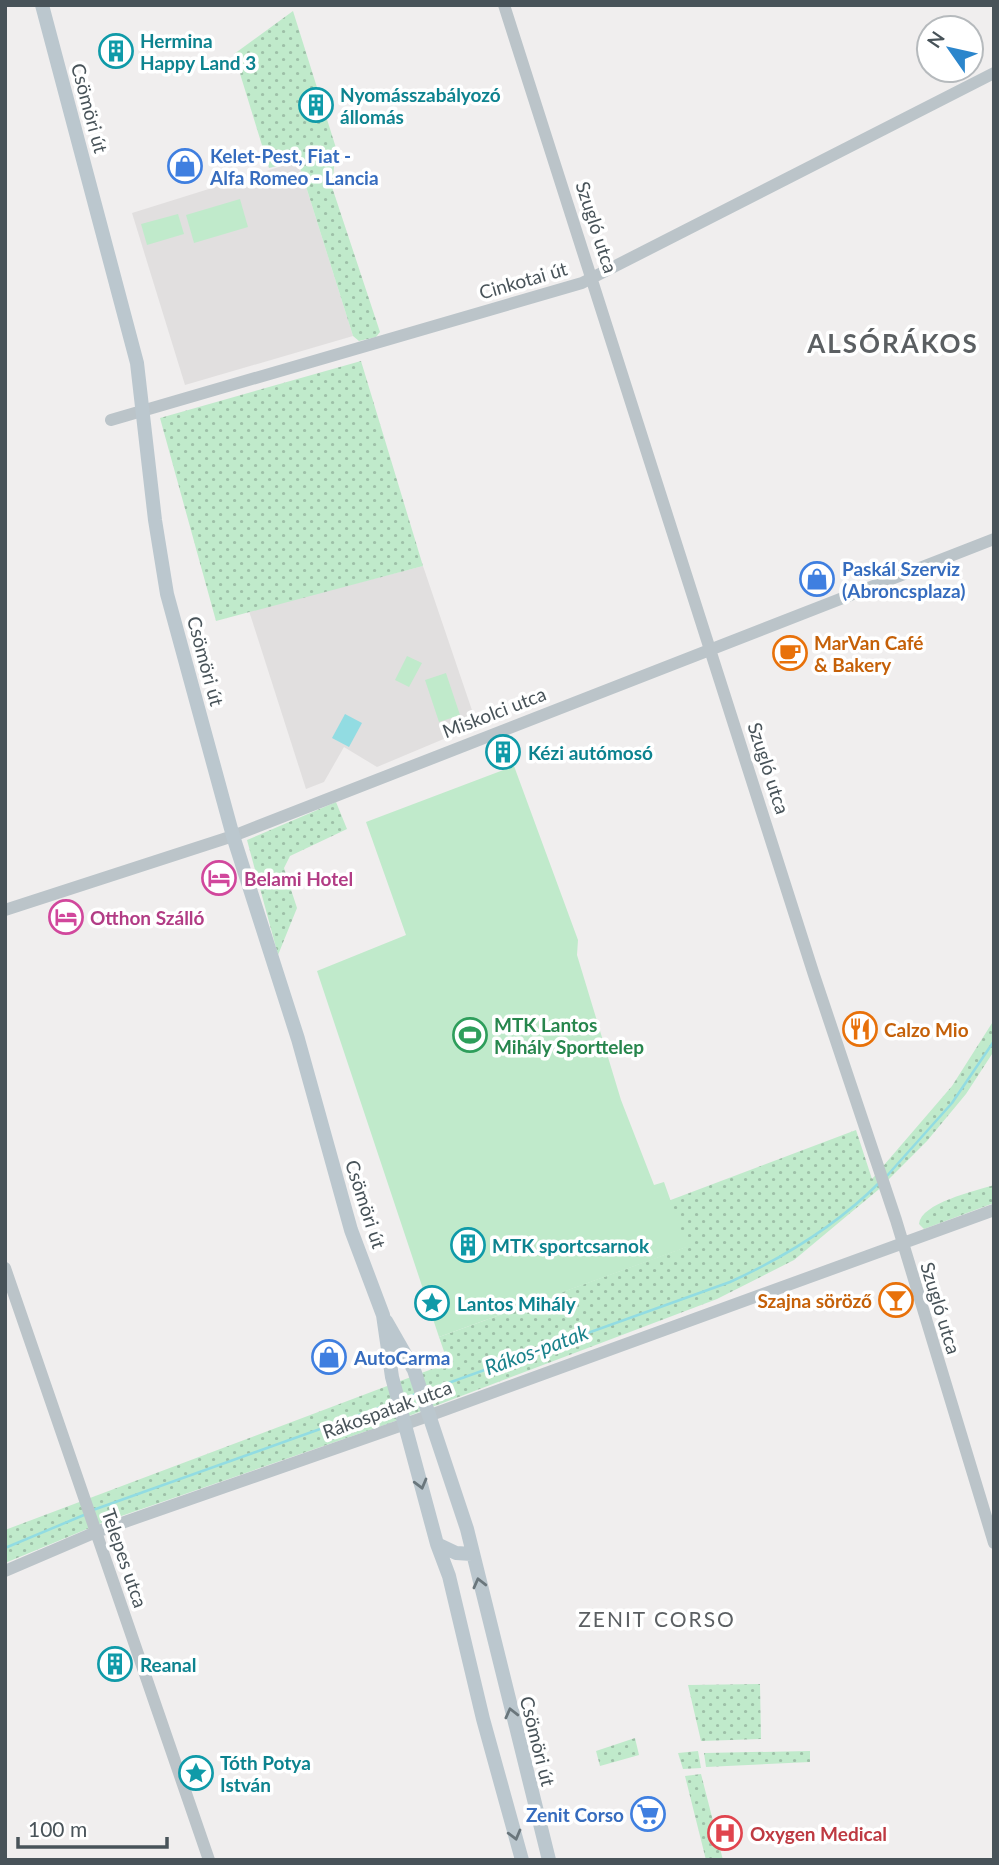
<svg xmlns="http://www.w3.org/2000/svg" width="999" height="1865" viewBox="0 0 999 1865" font-family="Lato,sans-serif">
<defs>
<pattern id="green-dots" width="8" height="8" patternUnits="userSpaceOnUse" patternTransform="scale(1.75)"><rect width="8" height="8" fill="#c0eacb"/><path d="M2 2h.1M6 6h.1" fill="none" stroke="#9ec0a8" stroke-width="1.8" stroke-linecap="round"/></pattern>
</defs>
<rect width="100%" height="100%" fill="#f0eeee"/>
<!-- education -->
<path fill="#e1dfdf" d="M298,161l55,175 -168,49 -53,-172z
M423,566l54,159 -100,42 -33,-20 -20,35 -18,7 -57,-178z"/>
<!-- green -->
<path fill="url(#green-dots)" d="M293,11l43,137 -4,39 48,145 -4,5 -17,4 -6,-5 -55,-175 -29,7 -35,-114z
M361,361l62,205 -207,55 -56,-203z
M336,802l11,27 -57,27 -6,12 13,40 -19,47 -31,-115z
M994,1020v31l-28,43 -39,47 -49,49 -84,70 -77,39 -327,124 -286,99 -99,41v-33l443,-167 -9,-26 247,-90 -18,-46 188,-71 16,49 80,-93z
M994,1185v18l-70,26 -5,-5c2,-21 56,-33 75,-39z
M760,1684l1,55 -60,2 -13,-56z
M635,1738l4,17 -39,11 -4,-15z
M698,1751l3,17 -18,1 -5,-16z
M810,1751v11l-104,5 -2,-14z
M701,1774l22,86h-17l-21,-84z"/>
<!-- pitch -->
<path fill="#c0eacb" d="M240,199l8,28 -54,16 -8,-28z
M178,214l6,20 -37,11 -6,-21z
M407,656l15,7 -13,24 -14,-7z
M446,673l14,42 -21,7 -14,-42z
M514,766l64,174 -1,15 44,145 33,85 10,-3 23,65 -248,90 -122,-366 89,-36 -40,-113z"/>
<!-- water -->
<path fill="#92dce2" d="M345,714l17,9 -13,24 -17,-9z"/>
<g fill="none" stroke-linecap="round" stroke-linejoin="round">
<!-- stream -->
<path stroke="#92dce2" stroke-width="2.5" d="M885,1178l67,-75 42,-62
M426,1391l304,-109c55,-25 107,-57 150,-100
M403,1399l13,-5
M93,1510l300,-107
M5,1548l79,-33"/>
<!-- tertiary -->
<path stroke="#bbc4c9" stroke-width="12" d="M504,5l310,970 82,245 98,323
M111,420l471,-137 412,-210
M5,910l228,-74 761,-297
M5,1268l204,592
M5,1571l91,-39 332,-116 566,-206"/>
<!-- secondary -->
<path stroke="#bbc7ce" stroke-width="14" d="M42,5l95,358 18,157 12,74 66,242 65,203 53,191 32,85 9,62 45,167 12,32 34,143 39,141
M386,1321l28,49 53,159 82,331
M437,1544l19,9 16,1"/>
</g>
<!-- one-way arrows -->
<defs><path id="oneway-chevron" d="M-2-3.5L2.5 0L-2 3.5" fill="none" stroke-width="1.6" stroke-linecap="round" stroke-linejoin="round" transform="scale(1.75)"/></defs>
<g stroke="#6a767c">
<use href="#oneway-chevron" transform="translate(421 1484) rotate(75)"/>
<use href="#oneway-chevron" transform="translate(479 1583) rotate(-104)"/>
<use href="#oneway-chevron" transform="translate(511 1713) rotate(-104)"/>
<use href="#oneway-chevron" transform="translate(515 1835) rotate(75)"/>
</g>
<!-- icons -->
<defs>
<g id="building-ring" transform="scale(1.75)"><circle r="9.5" fill="#fff" stroke="#0f9aa8" stroke-width="1.5"/><path d="M-4-6H4V6H1V3H-1V6H-4ZM-2.5-4.3h1.7v1.8h-1.7ZM.8-4.3h1.7v1.8H.8ZM-2.5-1h1.7V.8h-1.7ZM.8-1h1.7V.8H.8Z" fill="#0f9aa8"/></g>
<g id="shop-ring" transform="scale(1.75)"><circle r="9.5" fill="#fff" stroke="#3f7fe0" stroke-width="1.5"/><path d="M-5-2.5h2.3a2.7 3.5 0 0 1 5.4 0H5L5.5 6h-11ZM-1.5-2.5h3a1.5 2.3 0 0 0-3 0Z" fill="#3f7fe0"/></g>
<g id="cafe-ring" transform="scale(1.75)"><circle r="9.5" fill="#fff" stroke="#e8710a" stroke-width="1.5"/><path d="M-5.5-4.5H6V0H3Q3 3.5 0 3.5H-2.5Q-5.5 3.5-5.5 0ZM3-3.2v2h1.7v-2ZM-6 4.5H4V6H-6Z" fill="#e8710a"/></g>
<g id="hotel-ring" transform="scale(1.75)"><circle r="9.5" fill="#fff" stroke="#d1479c" stroke-width="1.5"/><path d="M-6-4.5h1.5V1H6V5H4.5V3h-9V5H-6ZM-4 0a1.8 1.8 0 1 1 3.6 0ZM.5 0V-2.5h3Q6-2.5 6 0Z" fill="#d1479c"/></g>
<g id="restaurant-ring" transform="scale(1.75)"><circle r="9.5" fill="#fff" stroke="#e8710a" stroke-width="1.5"/><path d="M-5-6h1v4h1v-4h1v4h1v-4h1v5L-1.5 .5V6h-2V.5L-5-1ZM5-6V6H3V1.5H1.5Q1.5-4 5-6Z" fill="#e8710a"/></g>
<g id="stadium-ring" transform="scale(1.75)"><circle r="9.5" fill="#fff" stroke="#2e9e5b" stroke-width="1.5"/><path d="M0-5a6.5 5 0 1 0 0 10a6.5 5 0 1 0 0-10ZM-3.5-1.8h7v3.6h-7Z" fill="#2e9e5b"/></g>
<g id="bar-ring" transform="scale(1.75)"><circle r="9.5" fill="#fff" stroke="#e8710a" stroke-width="1.5"/><path d="M-6-5H6L.8 .8V4.5H3.5V6h-7V4.5H-.8V.8Z" fill="#e8710a"/></g>
<g id="sight-ring" transform="scale(1.75)"><circle r="9.5" fill="#fff" stroke="#0f9aa8" stroke-width="1.5"/><path d="M0-6L1.8-2.2L6-1.7L2.9 1.2L3.7 5.4L0 3.3L-3.7 5.4L-2.9 1.2L-6-1.7L-1.8-2.2Z" fill="#0f9aa8"/></g>
<g id="supermarket-ring" transform="scale(1.75)"><circle r="9.5" fill="#fff" stroke="#3f7fe0" stroke-width="1.5"/><path d="M-6-5.5h2.5l.6 2H6L4.5 2H-2.5L-4.4-4H-6ZM-1.5 3.2a1.3 1.3 0 1 0 .1 0ZM3 3.2a1.3 1.3 0 1 0 .1 0Z" fill="#3f7fe0"/></g>
<g id="hospital-ring" transform="scale(1.75)"><circle r="9.5" fill="#fff" stroke="#e0444e" stroke-width="1.5"/><path d="M-5-5h3v3.5h4V-5h3V5h-3V1.5h-4V5h-3Z" fill="#e0444e"/></g>
</defs>
<g fill-rule="evenodd">
<use href="#building-ring" x="116" y="51"/>
<use href="#building-ring" x="316" y="105"/>
<use href="#shop-ring" x="185" y="166"/>
<use href="#shop-ring" x="817" y="579"/>
<use href="#cafe-ring" x="790" y="653"/>
<use href="#building-ring" x="503" y="752"/>
<use href="#hotel-ring" x="219" y="878"/>
<use href="#hotel-ring" x="66" y="917"/>
<use href="#restaurant-ring" x="860" y="1029"/>
<use href="#stadium-ring" x="470" y="1035"/>
<use href="#building-ring" x="468" y="1245"/>
<use href="#bar-ring" x="896" y="1300"/>
<use href="#sight-ring" x="432" y="1303"/>
<use href="#shop-ring" x="329" y="1357"/>
<use href="#building-ring" x="115" y="1664"/>
<use href="#sight-ring" x="196" y="1773"/>
<use href="#supermarket-ring" x="648" y="1814"/>
<use href="#hospital-ring" x="725" y="1833"/>
</g>
<g text-anchor="middle" dominant-baseline="central" stroke-width="7" stroke-linejoin="round" paint-order="stroke">
<!-- culture labels -->
<g font-size="19" font-weight="bold" fill="#0d838f" stroke="#fff" text-anchor="start">
<text x="140" y="40">Hermina<tspan x="140" dy="22">Happy Land 3</tspan></text>
<text x="340" y="94">Nyomásszabályozó<tspan x="340" dy="22">állomás</tspan></text>
<text x="528" y="752">Kézi autómosó</text>
<text x="492" y="1245">MTK sportcsarnok</text>
<text x="457" y="1303">Lantos Mihály</text>
<text x="140" y="1664">Reanal</text>
<text x="220" y="1762">Tóth Potya<tspan x="220" dy="22">István</tspan></text>
</g>
<!-- street labels -->
<g font-size="19" fill="#485359" stroke="#fff">
<text transform="translate(90 108) rotate(75)">Csömöri út</text>
<text transform="translate(597 227) rotate(72)">Szugló utca</text>
<text transform="translate(523 280) rotate(-16)">Cinkotai út</text>
<text transform="translate(206 661) rotate(75)">Csömöri út</text>
<text transform="translate(494 712) rotate(-21)">Miskolci utca</text>
<text transform="translate(769 768) rotate(72)">Szugló utca</text>
<text transform="translate(366 1204) rotate(72)">Csömöri út</text>
<text transform="translate(941 1308) rotate(73)">Szugló utca</text>
<text transform="translate(387 1409) rotate(-20)">Rákospatak utca</text>
<text transform="translate(125 1558) rotate(71)">Telepes utca</text>
<text transform="translate(538 1741) rotate(76)">Csömöri út</text>
</g>
<!-- shop labels -->
<g font-size="19" font-weight="bold" fill="#366cbe" stroke="#fff" text-anchor="start">
<text x="210" y="155">Kelet-Pest, Fiat -<tspan x="210" dy="22">Alfa Romeo - Lancia</tspan></text>
<text x="842" y="568">Paskál Szerviz<tspan x="842" dy="22">(Abroncsplaza)</tspan></text>
<text x="354" y="1357">AutoCarma</text>
<text x="624" y="1814" text-anchor="end">Zenit Corso</text>
</g>
<!-- food labels -->
<g font-size="19" font-weight="bold" fill="#c56008" stroke="#fff" text-anchor="start">
<text x="814" y="642">MarVan Café<tspan x="814" dy="22">&amp; Bakery</tspan></text>
<text x="884" y="1029">Calzo Mio</text>
<text x="872" y="1300" text-anchor="end">Szajna söröző</text>
</g>
<!-- hotel labels -->
<g font-size="19" font-weight="bold" fill="#b23c85" stroke="#fff" text-anchor="start">
<text x="244" y="878">Belami Hotel</text>
<text x="90" y="917">Otthon Szálló</text>
</g>
<!-- leisure labels -->
<g font-size="19" font-weight="bold" fill="#27864d" stroke="#fff" text-anchor="start">
<text x="494" y="1024">MTK Lantos<tspan x="494" dy="22">Mihály Sporttelep</tspan></text>
</g>
<!-- health labels -->
<g font-size="19" font-weight="bold" fill="#be3a42" stroke="#fff" text-anchor="start">
<text x="750" y="1833">Oxygen Medical</text>
</g>
<!-- water labels -->
<g font-size="21" font-style="italic" fill="#1a828b" stroke="#fff">
<text transform="translate(536 1349) rotate(-20)">Rákos-patak</text>
</g>
<!-- neighbourhood labels -->
<g font-size="21" letter-spacing="2" fill="#5b5f62" stroke="#fff">
<text x="657" y="1618">ZENIT CORSO</text>
</g>
<!-- district labels -->
<g font-size="26" font-weight="bold" letter-spacing="2" fill="#5b5f62" stroke="#fff">
<text x="893" y="343">ALSÓRÁKOS</text>
</g>
</g>
<!-- border -->
<rect width="999" height="1865" fill="none" stroke="#485359" stroke-width="14"/>
<!-- north arrow -->
<g transform="translate(950 49) rotate(304)"><circle r="33" fill="#ffffff" stroke="#b6babd" stroke-width="2"/>
<path d="M0-5L12 26L0 18L-12 26Z" fill="#2c86cc"/>
<text y="-10" font-size="19" font-weight="bold" text-anchor="middle" fill="#485359">N</text>
</g>
<!-- scale -->
<path d="M18 1837v10h149v-10" fill="none" stroke="#485359" stroke-width="3.5"/>
<text x="28" y="1837" font-size="21" fill="#485359" stroke="#ffffff" stroke-width="5" paint-order="stroke">100 m</text>
</svg>
